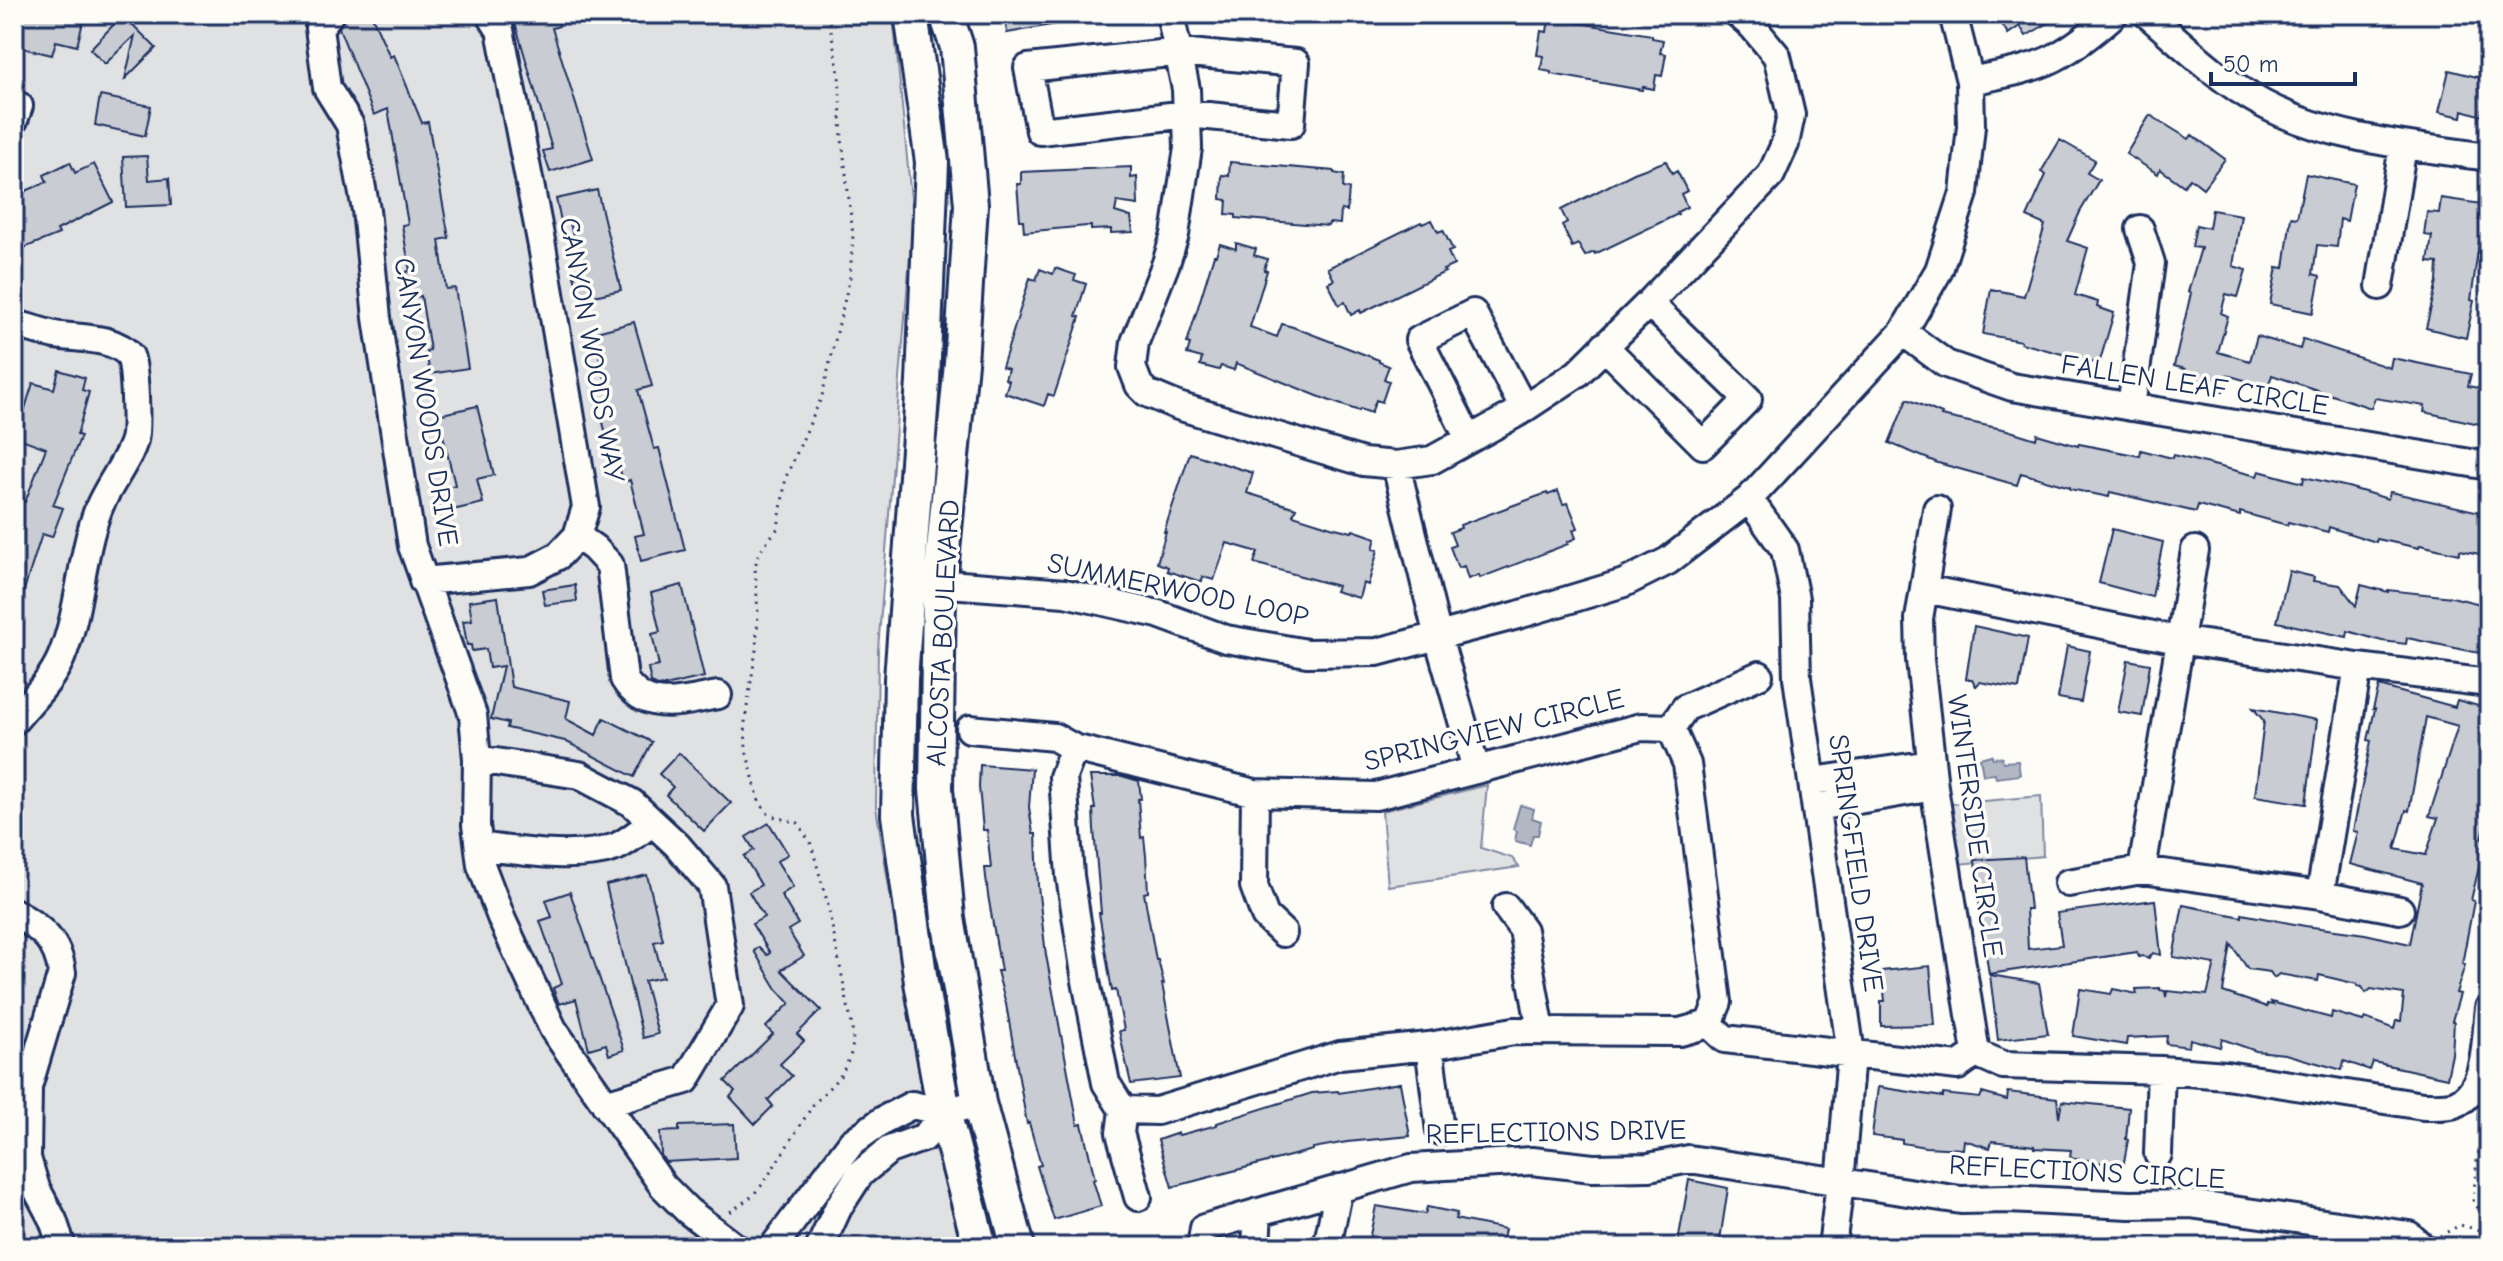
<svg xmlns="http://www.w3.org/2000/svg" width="2503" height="1261" viewBox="0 0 2503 1261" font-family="'Comic Neue',sans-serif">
<rect width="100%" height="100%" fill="#fdfcf7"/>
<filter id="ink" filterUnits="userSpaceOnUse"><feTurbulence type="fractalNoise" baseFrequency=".0125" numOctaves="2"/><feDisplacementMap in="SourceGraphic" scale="16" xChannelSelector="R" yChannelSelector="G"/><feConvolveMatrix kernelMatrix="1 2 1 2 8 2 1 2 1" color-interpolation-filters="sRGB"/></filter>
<g filter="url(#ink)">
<!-- green -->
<path fill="#e0e1e3" stroke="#7e88a0" stroke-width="2" d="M14,14h879l20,205 -35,430 -2,158 45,278 41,162h-948z
M1487,785l-6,63 31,10 7,9 -131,19 -6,-75z
M2041,796l2,60 -85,8 -8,-60z"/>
<!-- water -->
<path fill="#b3b8c5" stroke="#76819c" stroke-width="2" d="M1991,755l2,3 9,-1 1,5 15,-1 2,14 -24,3 -1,-4 -12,1 -3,-17z
M1520,805l14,4 -2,9 9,3 -3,14h-5l-3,10 -15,-4 2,-10 -4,-2z"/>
<!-- building -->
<path fill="#c9ccd3" stroke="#1b2f5e" stroke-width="2" fill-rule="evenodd" d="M14,14h71l-8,32 -21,-5 -4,14 -38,-9z
M346,14h25l19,43 4,-2 28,68 6,-1 21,116 -10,2 7,49 9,-1 13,80 -38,6 -4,-23 4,-1 -9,-54 -11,2 -5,-26 5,-1 -8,-46 6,-1 -20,-115 -14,6 -35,-87z
M510,14h45l4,12 -7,2 41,131 -43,13 -7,-21 9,-2 -36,-123z
M1004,14h63l1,8 -61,11z
M1996,14h68l-38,22 -6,-10 -12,8z
M123,15l33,33 -31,31 10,-44 -30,29 -15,-15z
M1549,18l103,17v3l11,2 -3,13 6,1 -4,22 -6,-1 -2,14 -11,-2 -1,3 -91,-16v-2l-10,-2 2,-14 -6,-1 4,-24 6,1z
M2449,70l40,10v38l-26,-8 -1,7 -23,-5z
M100,96l51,10 -6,30 -50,-11z
M2150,115l39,24 3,-4 33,24 -22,29 -13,-10 -6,8 -24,-17 -2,5 -32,-20z
M2060,140l35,20 -8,13 12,7 -19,32 -13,29 21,7 -13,47 23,7 -1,5 17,6 -15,51 -78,-21v-2l-38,-7 8,-45 33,7 21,-71 -18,-8 19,-42 -5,-3z
M147,156l2,24 20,-2 2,27 -45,2 -3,-50z
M1666,161l6,13 5,-3 10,20 -6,3 6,13 -10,5 1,2 -83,40 -1,-2 -9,4 -7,-12 -6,3 -10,-22 5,-3 -6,-12 73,-37z
M70,162l5,11 19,-9 19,38 -56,28 2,4 -45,18v-56l33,-14 -3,-7z
M1230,162l104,9v2l10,2 -1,13 6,1 -2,22 -6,-1 -1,14 -11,-1 -1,3 -92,-8v-3l-10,-1 1,-14 -6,-1 1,-24 7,1z
M1131,167v11l6,-1 1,28 -21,-3 -2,10 16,5 2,15 -22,1v-4l-20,1v-4h-4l-63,6 -1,-12h-3l-3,-36h4v-12z
M2306,174l48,10 -7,37 -7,-2 -3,28 -20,-2 -4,29 7,2 -7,37 -43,-9 7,-37 7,1 7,-51 6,1z
M597,190l24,100 -41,9 -6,-24 8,-1 -13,-55 -8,2 -5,-22z
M2441,198l41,6 -3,16 9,1 -3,23 -6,-1 -8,57 3,1 -8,37 -40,-10 11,-46 1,-19 -10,-1 4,-26 -8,-1 3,-23 12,1z
M2212,210l29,5 -8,51 13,4 -8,27 -12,-3 -5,19 7,3 -10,36 32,9 7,-25 43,13 3,-10 87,29 2,-10 79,16 -3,12 21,4v36l-65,-14 1,-6 -50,-8 -4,10 -99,-33 -4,12 -41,-12 -4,17 -41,-11 3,-12 -11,-3 17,-73 -3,-1 13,-44 -9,-1 4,-22 13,3z
M1432,220l6,12 5,-2 10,20 -5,2 6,13 -11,5 2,2 -84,41 -1,-3 -9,5 -6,-13 -6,3 -11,-22 6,-3 -6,-12 93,-46 1,2z
M1236,243l20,6 -2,6 13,4 -3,11 3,1 -17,56 27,10 5,-13 11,3 86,33v2l10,4 -5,13 5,2 -7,21 -6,-2 -5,13 -11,-4 -1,2 -34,-12 -89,-36 -2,7 -13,-4 -2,4 -19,-5 2,-7 -15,-4 3,-10 -3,-1 27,-88h2l4,-11 16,5z
M1055,268l21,7 -2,5 12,4 -10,32 4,1 -26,79 -6,-2 -4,12 -39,-13 4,-12 -4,-2 3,-10 -6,-2 28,-89 6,2 4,-11 13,5z
M634,322l18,64 -14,4 16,59 5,-1 26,102 -44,11 -6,-25 9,-2 -14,-54 -7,2 -12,-49 -5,1 -5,-19 13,-3 -21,-79z
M59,370l26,8 -3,12 7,2 -12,43 4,1 -28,69 10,3 -11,29 -10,-3 -25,78 -3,-1v-113l11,4 21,-54 -30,-11 17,-54 21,6z
M1907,399l35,15 -1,2 66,14 29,9 1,-5 41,12 1,-2 61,12 1,-6 31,8 1,-3 84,21 2,-5 44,12 1,-6 44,10 40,12 2,-7 99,22v42l-29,-6 -1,4 -39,-9 -1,3 -42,-9 -1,3 -47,-15 -1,5 -40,-10 -1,3 -47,-13v4l-42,-11 -2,7 -86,-20 -1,5 -39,-8v-2l-49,-14 -4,12 -79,-22 -49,-20z
M477,406l17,69 -17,4 6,24 -39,9 -5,-23 16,-4 -17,-70z
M1190,453l63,20 -6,20 49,15 -3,7 38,12 21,5 1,-2 23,8 -3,11 5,1 -10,35 -5,-2 -4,15 -24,-7 2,-5 -83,-23 4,-11 -31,-9 -13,37 -11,-3 -1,5 -35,-11 1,-4 -11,-4 9,-31h-2z
M1558,491l5,13 5,-1 10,25 -5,2 3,8 -9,4 1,2 -88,34 -1,-3 -11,4 -4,-13 -6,2 -8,-21 5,-2 -5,-13 11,-4 -1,-3 43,-16 44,-16 1,2z
M2112,529l51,13 -11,55 -53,-14z
M2289,571l25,6 -1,4 27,4 16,21 5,-21 27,7v-2l64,7 37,9v49l-82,-17 -1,6 -24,-3 -34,-10 -1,6 -70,-15z
M575,585l2,16 -32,4 -3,-15z
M682,585l22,92 -39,9h-7l-7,-3 -3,-15 11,-2 -7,-32 8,-2 -9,-39z
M498,597l13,90 59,14 -4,18 30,16 8,-17 48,24 -18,35 -69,-36 -58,-13 1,-5 -17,-4 12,-53 -14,2 -3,-19 -14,2 -1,-6h-4l-4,-24 9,-1 -3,-19z
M1974,626l54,12 -9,51 -39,-7 -4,4 -4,-7h-6z
M2067,646l23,5 -9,51 -23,-4z
M2128,660l22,4 -8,52 -24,-4z
M2379,686l76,21 2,-7 32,9v102l-7,27 4,1 -15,61 3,1 -12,63 3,1 -9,28 4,1 -8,27 2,1 -2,32 -5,24 -74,-16 -3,8 -26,-9 -2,9 -57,-16 -29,-3 -34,-12 -2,8 -30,-8 -1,8 -23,-3 1,-8 -40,2 -1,7 -53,-9 7,-47 31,5 2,-5 24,5 -1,-5 24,-1v2l5,1 1,6 1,-6 40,4 8,-31 -42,-7 10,-52 59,12v-3l63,12 60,8 45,10 12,-61 -72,-19 8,-32 -5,-1 18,-90 -3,-1 7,-31h-2zM2426,717l32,9 -29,90 9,2 -12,37 -31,-6 11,-39 3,1zM2231,944l17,25 22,3 4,6 5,-4 39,7 1,-6 38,9v2l5,1 4,6 5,-4 33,5 -3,27h-5l-2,8 -29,-11 -2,3 -31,-9 -1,6 -60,-16 2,3 -6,-1v3l-44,-15z
M2253,708l64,12 -11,84 -51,-8 9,-75z
M679,753l52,50 -27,28 -38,-36 7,-8 -14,-13z
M980,765l52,4 -3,38 4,27h3l2,52 8,69 32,170 4,-1 13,55 -2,1 8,26 -47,14 -17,-54 4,-1 -12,-42 -2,1 -21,-120 -9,-33h4l-13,-76 -3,-27h6l-4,-38h-4l-4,-43z
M1090,776h32l17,5 2,18h-3l3,39 3,-1 2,19 2,36 -4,1 12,67h2l6,24h-2l18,94 -49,6 -12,-53 5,-1 -8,-40 -4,1 -13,-78h2l-7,-84 -1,-20h2z
M769,823l19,31 -11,7 16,26 -12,8 17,29 -10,6 16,26 -23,14 40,40 -24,24 7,7 -24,23 12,12 -24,24 5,6 -18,18 -25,-27 5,-6 -10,-10 48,-47 -7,-7 24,-24 -13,-14 -23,-38 5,-4 8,8 3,-2 -18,-29 12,-7 -15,-25 12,-7 -17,-29 10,-6 -8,-13z
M2024,857l6,52h-4l2,40 34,-4 -5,-32 98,-13 6,55 -8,-2 -5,6 -5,-3 -5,1 -1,-5 -148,22 -4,-26h-1l-9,-88z
M647,875l16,65 -9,2 9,35 -19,4 14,53 -15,4 -37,-153z
M570,892l54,158 -15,5 -3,-11 -17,5 -13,-50 -17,5 -6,-16 9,-4 -22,-63 12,-4 -6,-17z
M1930,966l5,59 -54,1v-25h4l-3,-30z
M1990,975l49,8 9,51 -50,6z
M1400,1083l10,53 -63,6 -34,6v2l-141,37 -14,-47 20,-7 1,2 38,-10v-2l95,-30 26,-2 1,2z
M1878,1087l65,10v-3l37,4 2,-5 25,7 1,-8 49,6 2,20 3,-17 67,7 -3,31 2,1 -5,27 -53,-10 1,-7 -37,-2v-2l-42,-5 -2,7 -26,-8 -1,9 -38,-2 -23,-4v-3l-30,-4z
M734,1124l2,34 -71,4 -4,-7 -1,-23 19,-1v-5z
M1689,1180l39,8 -9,59 -41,-5z
M1376,1206l49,8 2,-7 30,6 -2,6 50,10 -4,18h-123l-10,-2z"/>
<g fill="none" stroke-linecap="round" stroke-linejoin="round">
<!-- minor casing -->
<g stroke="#1b2f5e" stroke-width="32">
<path id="minor" d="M330,14l-11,14 8,60 23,37 16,85 11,108 35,228 61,169 4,44 -1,66 5,40 21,55 51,109 110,157 25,25 47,36
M1170,14l16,75 2,59 -13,87 -9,28 -31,79 -3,25 7,18 8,8 31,13 185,56 33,3 36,-5 87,-48 59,-39 71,-70 122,-128 14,-31 6,-29 -14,-59 -24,-29 -15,-13
M2147,14c37,32 73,67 116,90 65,35 154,43 226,53
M1179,52l117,11 -5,61 -103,-10 -148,17 -12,-63z
M1970,81c27,-6 58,-10 84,-23 21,-11 42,-28 60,-44
M14,120l5,-14
M2380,286l23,-140
M14,324c14,3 27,8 41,11 23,4 60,1 75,21 5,8 7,74 4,84 -5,20 -28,48 -36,70 -18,48 -17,100 -37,148 -11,25 -30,42 -47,63
M1903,332l43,32 66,23 477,79
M1604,346l99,99 45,-46 -99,-96
M2131,407l20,-144 -11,-34
M1469,439l-50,-99 54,-27 51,96
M1396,465l42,172 38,132
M1749,499l36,51 10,49 2,79 54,376 -11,129 -8,64
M1937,509l-18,110 1,41 14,127 42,266 27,12 158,5 65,5 197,31c10,0 23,1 32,-2 33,-13 30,-67 34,-96
M577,536l17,12 16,17 14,114c22,36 60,22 94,16
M423,581l106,-10 29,-15 19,-20 9,-29 -44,-261 -42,-216 -10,-16
M922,582l143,11 93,21 68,25 81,14 70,-1 141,-37 106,-32 44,-22 81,-62 83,-90 71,-77 36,-62 25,-77 7,-67 -1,-45 -17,-67
M1925,589l253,51 180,27 131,16
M1641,727l30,1 16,36 31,238 -9,22 -29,8 -166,-1 -85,15 -89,9 -183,56 -34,-1 -17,-27 -20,-102 -16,-105 -7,-99 11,-29 181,45 121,3z
M1671,728l14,-20 74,-33
M970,729l84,8 20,11
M477,759l102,16 53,28 45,42 35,41 18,120 -44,74 -81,24
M1813,781l118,-17
M1255,793l-1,93 11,30 18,17
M1817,807l117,-20
M479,846c40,5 98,15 137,1 12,-5 25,-17 36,-24
M2142,870l53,-320
M2068,883l74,-13 178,25 80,15
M2320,895l38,-228
M1506,907l17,23 18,101
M14,912c27,17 44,28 48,61l-34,114 -1,71 9,30 17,32 9,27
M1709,1024l16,15 233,27 18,-13
M1429,1046l11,85
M1123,1110l-3,23 18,64
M2158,1154l3,-84
M1258,1212l-2,34 8,1
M773,1247l79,-105 31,-22 29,-15 32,7 35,-9
M820,1247l18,-39 22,-34 29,-24 36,-13 19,-25
M1201,1247l3,-19 207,-60 121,-7 61,7 56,-1 40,-8 272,41 47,-1 122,6 60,-1 219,31 13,12
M1327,1247l12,-59"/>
</g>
<!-- major casing -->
<g stroke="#1b2f5e" stroke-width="38">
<path id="major" d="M911,14l21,148 -9,220 -22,297 -3,136 23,167 23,130 36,135
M946,14l11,33 14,158 -10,158 -22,229 -3,197 12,129 31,185 39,144"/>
</g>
<!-- path -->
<path stroke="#1b2f5e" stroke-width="3" stroke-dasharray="2 6" stroke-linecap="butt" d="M730,1212l21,-15 12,-13 50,-79 28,-30 9,-18 3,-14 -1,-17 -25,-125 -16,-57 -13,-21 -29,-8 -10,-14 -13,-51 -1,-30 11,-70 2,-37 -3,-46 4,-15 19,-24 8,-51 36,-81 28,-119 3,-42 -11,-96 -3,-65 -11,-60
M2482,1215l-9,-15 4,-40 12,-53
M2440,1236l20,-11 19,5 3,-15h7
M2485,1247l4,-25"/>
<!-- minor -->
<use href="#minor" stroke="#fdfcf7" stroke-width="26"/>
<!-- major -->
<use href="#major" stroke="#fdfcf7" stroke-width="32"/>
</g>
</g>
<g text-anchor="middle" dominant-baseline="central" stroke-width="7" stroke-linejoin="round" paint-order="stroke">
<!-- street labels -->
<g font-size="28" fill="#1b2f5e" stroke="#fdfcf7">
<text transform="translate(592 350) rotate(80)">CANYON WOODS WAY</text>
<text transform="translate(2195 385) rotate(9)">FALLEN LEAF CIRCLE</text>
<text transform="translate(426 402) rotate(81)">CANYON WOODS DRIVE</text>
<text transform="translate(1178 590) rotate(12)">SUMMERWOOD LOOP</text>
<text transform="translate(943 633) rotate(-87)">ALCOSTA BOULEVARD</text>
<text transform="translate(1494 730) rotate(-14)">SPRINGVIEW CIRCLE</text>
<text transform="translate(1975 826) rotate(82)">WINTERSIDE CIRCLE</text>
<text transform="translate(1856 863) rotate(82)">SPRINGFIELD DRIVE</text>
<text transform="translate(1556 1132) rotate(-1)">REFLECTIONS DRIVE</text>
<text transform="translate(2087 1172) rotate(3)">REFLECTIONS CIRCLE</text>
</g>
</g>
<!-- margin -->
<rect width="2503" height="1261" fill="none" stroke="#fdfcf7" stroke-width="48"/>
<rect x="24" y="24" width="2455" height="1213" fill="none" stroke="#1b2f5e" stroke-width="3" filter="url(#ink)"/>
<!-- scale -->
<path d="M2211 72v12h144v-12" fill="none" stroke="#1b2f5e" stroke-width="4"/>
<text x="2223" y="72" font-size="24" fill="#1b2f5e" stroke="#fdfcf7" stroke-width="6" paint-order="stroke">50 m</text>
</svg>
